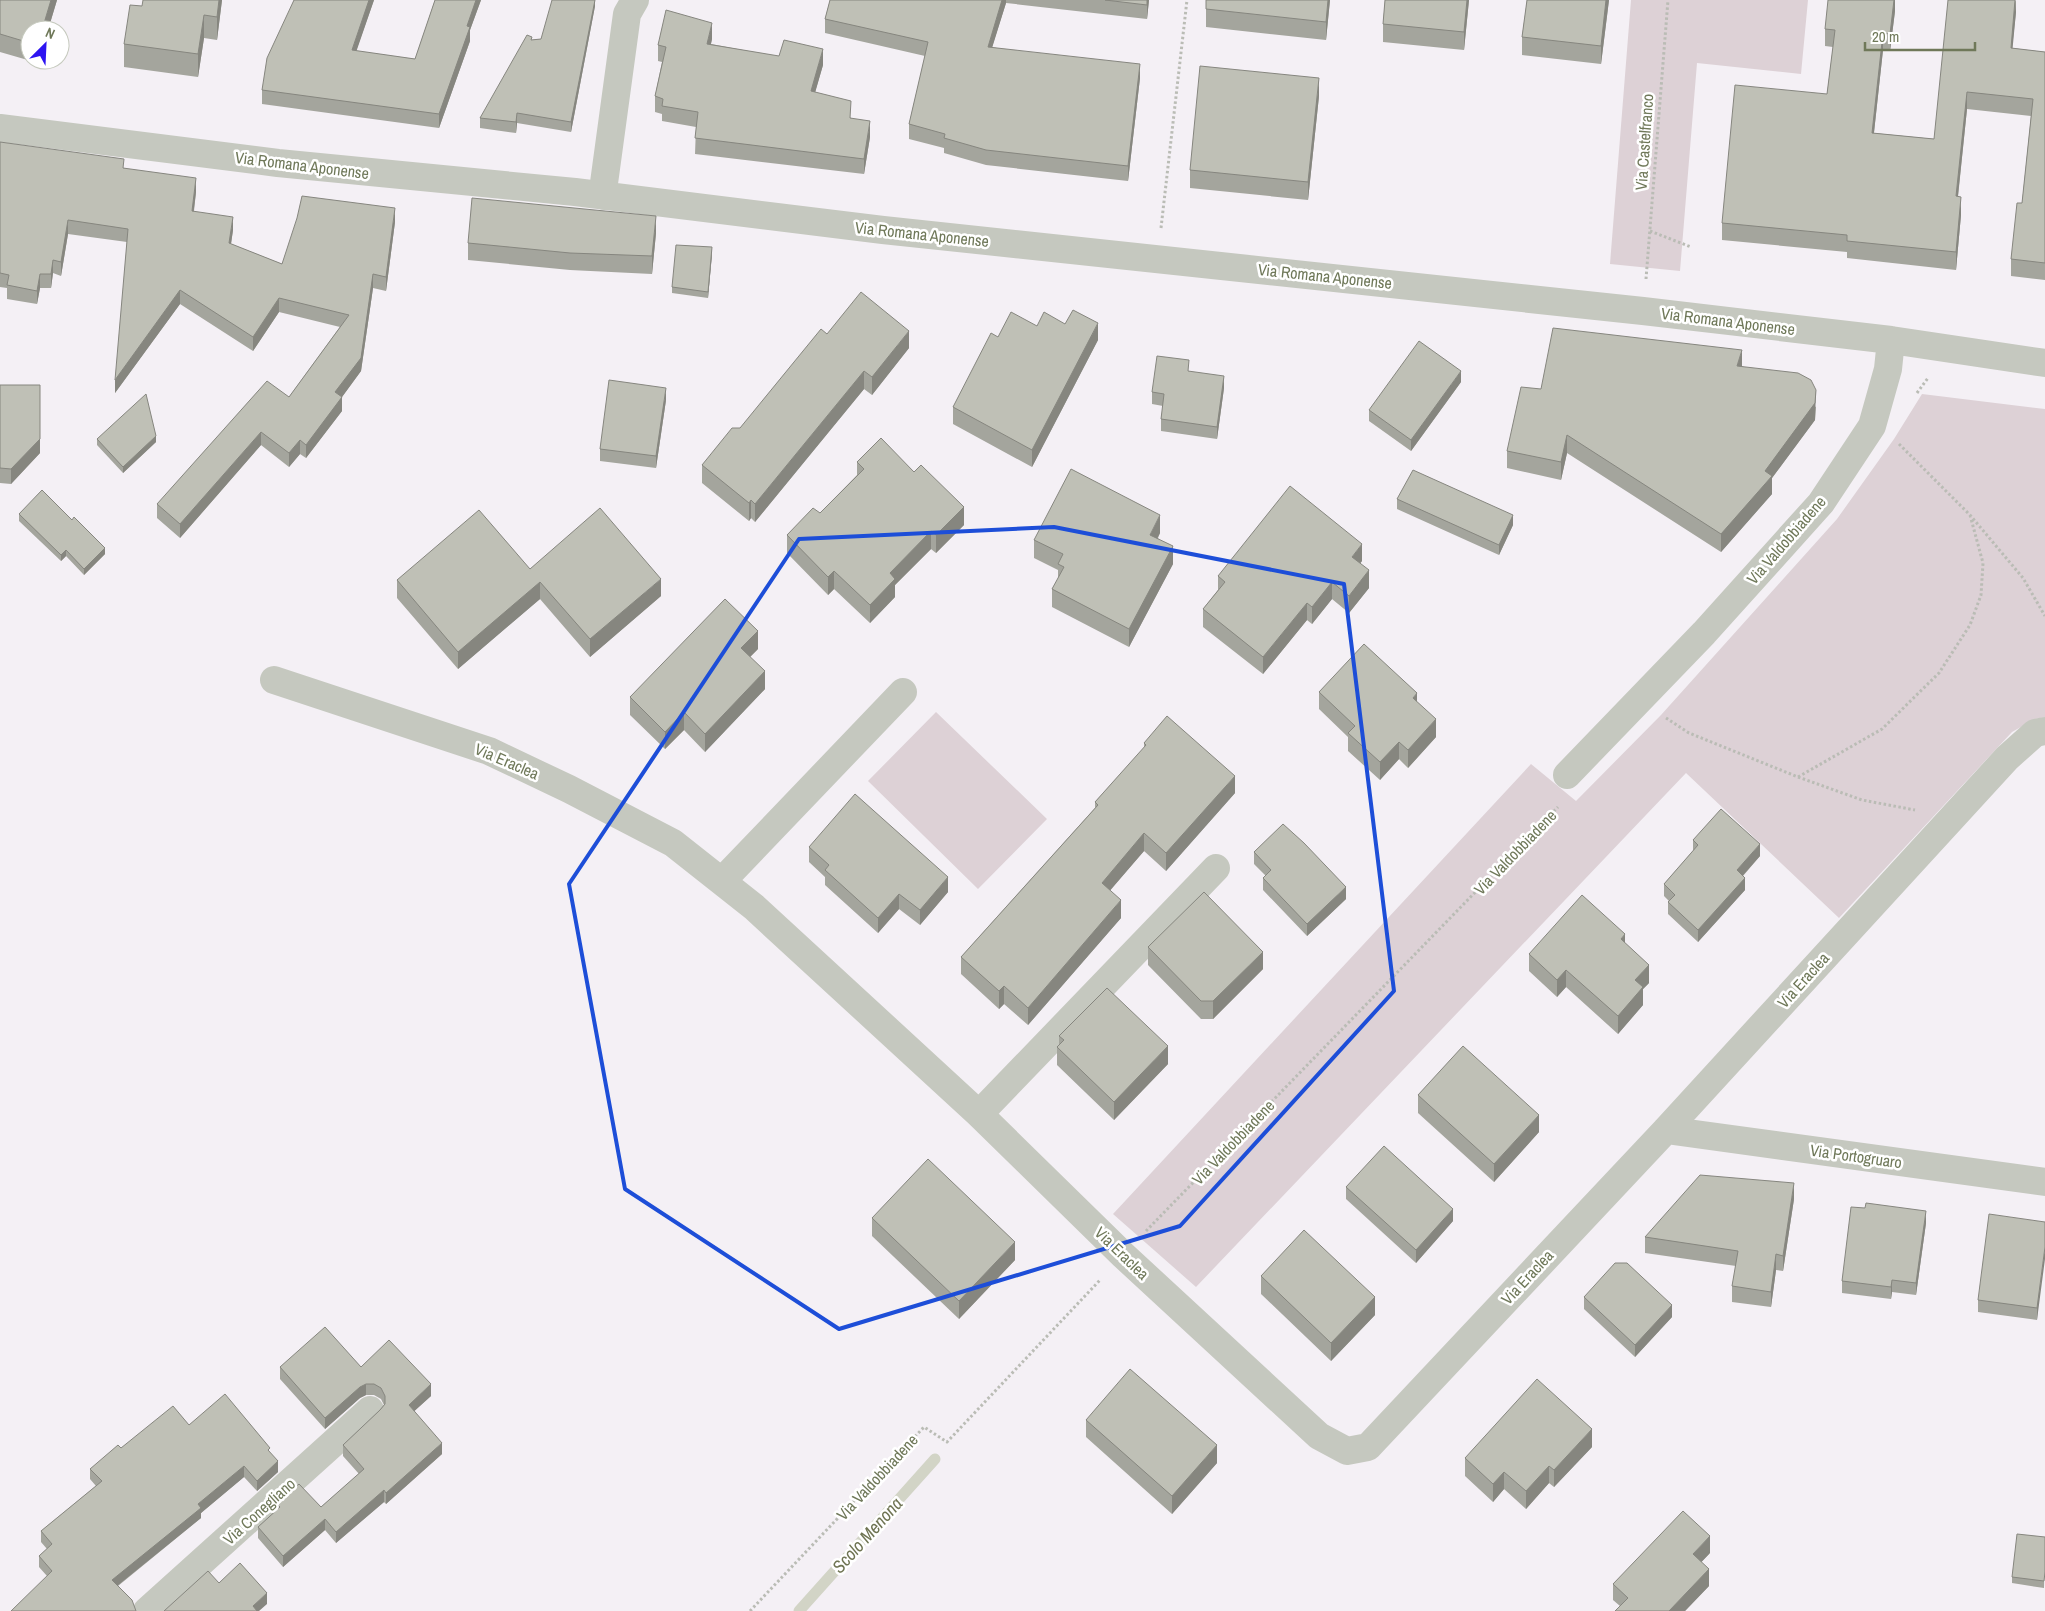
<svg xmlns="http://www.w3.org/2000/svg" width="2045" height="1611" viewBox="0 0 2045 1611" font-family="'Archivo Narrow',sans-serif">
<rect width="100%" height="100%" fill="#f4f0f5"/>
<!-- green -->
<path fill="#ddd1d6" d="M1631,0h177l-7,74 -104,-11 -17,208 -70,-7z
M1922,394l123,15v308l-10,2 -23,13 -173,186 -153,-145 -490,514 -83,-73 418,-450 45,37 85,-86 176,-196 57,-80z
M936,712l111,107 -69,70 -110,-108z"/>
<g fill="none" stroke-linecap="round" stroke-linejoin="round">
<!-- stream -->
<path stroke="#d2d4c6" stroke-width="11" d="M799,1611l136,-152"/>
<!-- path -->
<path stroke="#babcb5" stroke-width="3" stroke-dasharray="2.5 2.5" stroke-linecap="butt" d="M1161,228l26,-228
M1650,231l41,16
M1646,279l22,-279
M1917,393l11,-15
M1899,444l71,71 53,63 22,38
M1666,718l23,15 109,44 64,23 53,10
M1798,777l84,-48 57,-56 31,-48 11,-30 2,-32 -13,-48
M1146,1231l412,-424
M750,1611l174,-184 23,15 154,-163"/>
<!-- minor -->
<path stroke="#c5c8bf" stroke-width="28" d="M0,128l278,35 297,29 308,38 760,81 248,29 154,23
M604,196v-13l23,-169 8,-14
M274,680l215,71 80,38 104,54 81,64 225,207 144,141 196,181 28,15 21,-4 298,-317 341,-372 28,-25 10,-2
M1567,775l137,-142 117,-130 51,-77 16,-57 3,-29
M722,881l181,-189
M979,1114l237,-246
M1666,1130l379,52
M147,1611l223,-201"/>
</g>
<!-- wall -->
<path fill="#a4a59d" d="M0,0h57l-9,30h-18v30h9l-1,3 -38,-11z
M222,0l-5,40 -13,-2 -6,39 -74,-10v-23l18,-38z
M294,0h80l-18,51 59,8 20,-59h46l-11,30v11l-31,87 -177,-24v-14z
M595,0v6l-24,126 -54,-9 -1,10 -36,-5v-10l52,-78 9,-1z
M830,0h319l-2,19 -141,-16 -14,44 148,31 -12,103 -142,-16 -42,-12v-5l-35,-9v-15l16,-68 -100,-23v-14z
M1330,0l-4,40 -120,-13v-18z
M1385,0h84l-5,50 -81,-8v-18z
M1527,0h82l-8,64 -79,-9v-18z
M1895,0v11l-5,40 -7,-1 -9,83 60,6 82,-139v12l-4,36 33,4v228l-34,-4v-17l11,-56 9,-87 -64,-7 -9,88 3,18 -5,55 -109,-12v-6l-125,-12v-17l105,-129 6,-47 -8,-1v-17z
M712,39l-1,5 112,21 -8,27 36,26 19,19 -6,37 -169,-20 1,-27 -34,-6v-7l-7,-2v-16l7,-34 -4,-1v-16z
M1319,96l-11,104 -118,-12v-18z
M0,142l124,26 72,24 -2,19 39,19 -2,14 51,20 113,-42 -9,69 -13,-3 -12,83 -19,26v14l-36,47 -6,-4 -11,13 -28,-22 -81,93 -23,-20v-14l132,-107 51,-70 -61,-15 -26,39 -73,-47 -65,89 12,-151 -59,-8 -7,42 -8,-3 -2,15h-11l-3,16 -30,-5v-11l-7,-1z
M656,233l-4,41 -82,-4 -102,-10v-17z
M712,254l-4,44 -36,-5v-6z
M1065,324l33,16 -66,127 -79,-43v-17l45,-70 39,-11z
M827,334l82,14 -37,47 -8,-6 -109,133 -4,-4 -2,3 -47,-38v-18l38,-37z
M1742,366l74,41 -1,13 -43,58v16l-51,58 -154,-99 -6,27 -54,-12v-17l34,-62z
M1189,371l35,17 -7,51 -56,-8v-12l2,-13 -11,-2v-12z
M1461,382l-50,69 -42,-30v-11z
M0,385l40,68 -29,31 -11,-1z
M666,400l-10,68 -56,-7v-12z
M97,439l59,3 -33,31 -26,-28z
M857,462l107,63 -28,28 -5,-4 -36,36v12l-25,26 -36,-34 -6,6 -41,-42v-18l33,-22 37,-38z
M1397,499l116,26 -14,30 -102,-46z
M19,514l86,40 -21,21 -18,-19 -5,5 -42,-40z
M1160,533l-2,5 15,26 -44,83 -77,-40v-18l6,-10v-9l-24,-12v-18z
M1362,561l-2,2 9,25 -20,25 -17,-14 -20,25 -5,-4 -44,54 -60,-47v-18l15,-19v-14z
M530,569l131,27 -71,61 -50,-58 -82,70 -61,-71v-18z
M758,649l-8,8 15,32 -60,63 -21,-22 -19,19 -35,-34v-18z
M1319,692l98,10 19,35 -28,31 -9,-9 -19,21 -32,-29v-14l-29,-28z
M1144,743l91,50 -69,78 -22,-20 -34,39 11,28 -93,107 -24,-21 -5,5 -38,-35v-17l134,-149v-6l49,-54z
M1693,840l67,16 -17,20 2,14 -47,52 -30,-28v-12l1,-1 -5,-5v-12l29,-33z
M809,847l139,45 -28,33 -21,-16 -21,24 -53,-48v-8l-16,-15z
M1254,852l92,47 -39,37 -44,-46v-12l3,-2 -12,-12z
M1625,943l24,40 -6,6v16l-25,29 -52,-47 -9,10 -28,-26v-17z
M1148,947l115,22 -50,50h-12l-53,-54z
M1059,1036l109,28 -54,56 -57,-55v-18l2,-2z
M1418,1095l121,37 -45,50 -76,-69z
M1346,1187l107,34 -37,42 -70,-64z
M1794,1199l-11,72 -7,-1 -5,37 -39,-5v-16l4,-20 -91,-13v-16z
M1865,1208l61,15 -10,72 -24,-3 -1,7 -49,-6v-12z
M872,1218l143,42 -56,59 -87,-83z
M2045,1222l-8,98 -59,-8v-12z
M1261,1276l114,39 -44,46 -70,-67z
M1584,1297l88,20 -37,40 -51,-48z
M280,1367h81l70,29 -17,15 28,43 -56,50 -2,-2 -48,41 -11,-13 -42,37 -25,-29v-11l19,-17v-6l44,3 38,-33 -16,-18v-11l37,-35 4,-5 -3,-6 -7,-4h-8l-6,3 -35,31 -45,-50z
M1086,1420l131,43 -45,51 -86,-77z
M189,1425l81,28 8,19 -21,19 -13,-14 -43,36v5l-83,68 -71,-10 -8,-9v-11l8,-7 -6,-7v-11l55,-45 -6,-7v-10l31,-21z
M1592,1447l-38,40 -5,-4 -23,26 -22,-20 -11,13 -28,-26v-18z
M2045,1537l-1,51 -32,-5v-6z
M1710,1553l-9,9 8,24 -24,25h-70l5,-5 -7,-6v-16z"/>
<!-- shaded-wall -->
<path fill="#86867f" d="M51,0h6l-9,30h-6z
M219,0h3l-5,40v-23z
M369,0h5l-22,64v-14z
M476,0h5l-11,30v11l-31,87v-14l28,-88z
M595,0v6l-24,126v-10z
M1002,0h4v3l-18,58v-14z
M1147,0h2l-2,19z
M1328,0h2l-4,40v-18z
M1467,0h2l-5,50v-18z
M1606,0h3l-8,64v-18z
M1894,0h1v11l-5,40v-17z
M2015,0l1,12 -5,53v-17z
M204,15v23l-6,39v-23z
M712,23v16l-5,21v-16z
M1883,33v17l-11,100v-17z
M823,49v16l-12,42v-16z
M1140,64v14l-12,103v-15z
M1319,78v18l-11,104v-18z
M1967,92v17l-11,105v-18z
M517,113v10l-1,10v-11z
M870,121v16l-6,37v-15z
M196,178v14l-4,32v-13z
M1961,197v18l-5,55v-18z
M395,208v14l-9,69v-14z
M656,216v17l-4,41v-18z
M233,217v13l-4,27v-14z
M68,220v14l-7,42v-14z
M712,247v7l-4,44v-6z
M53,260v13l-2,15v-14z
M40,274v14l-3,16v-13z
M373,274v14l-12,83 -19,26v14l-36,47v-13l29,-53z
M180,290v14l-65,89v-13z
M279,298v14l-26,39v-14z
M1098,323v17l-66,127v-17z
M909,331v17l-37,47v-18z
M1742,350v18l-5,-2z
M864,371v18l-109,133v-18z
M1461,371v11l-50,69v-11z
M1224,376v12l-7,51v-12z
M40,385v68l-29,31v-15z
M666,388v12l-10,68v-12z
M1816,390l-1,30 -43,58v16l-51,58v-18z
M261,432v13l-81,93v-14z
M1567,435v18l-6,27v-18z
M156,436v6l-33,31v-6z
M300,440v14l-11,13v-14z
M751,500v18l-2,3v-18z
M964,507v18l-28,28v-18z
M1160,515v18l-10,19v-17z
M1513,515v10l-14,30v-10z
M931,531v18l-36,36v12l-25,26v-18l20,-32z
M1362,544v17l-10,13v-17z
M1173,546v18l-44,83v-18z
M105,548v6l-21,21v-6z
M66,550v6l-5,5v-6z
M1369,570v18l-20,25v-17z
M834,571v18l-6,6v-18z
M661,579v17l-71,61v-18z
M540,582v17l-82,70v-17z
M1332,582v17l-20,25v-17z
M1307,603v17l-44,54v-17z
M758,631v18l-17,17v-18z
M765,671v18l-60,63v-18z
M1417,693v18l-4,-13z
M684,712v18l-19,19v-17z
M1436,719v18l-28,31v-18z
M1399,742v17l-19,21v-18z
M1235,776v17l-69,78v-18z
M1144,833v18l-42,49v-17z
M1760,844v12l-23,26v-12z
M948,877v15l-28,33v-15z
M1745,878v12l-47,52v-12z
M1346,887v12l-39,37v-12z
M899,894v15l-21,24v-15z
M1121,900v18l-93,107v-17z
M1625,934v18l-4,-13z
M1263,952v17l-50,50v-18z
M1649,965v18l-6,6v16l-25,29v-18l17,-36z
M1566,970v17l-9,10v-17z
M1004,986v18l-5,5v-18z
M1168,1046v18l-54,56v-18z
M1539,1115v17l-45,50v-18z
M1794,1183v16l-11,72v-15z
M1453,1209v12l-37,42v-13z
M1926,1211v12l-10,72v-12z
M1015,1242v18l-56,59v-18z
M2045,1247v12l-8,61v-12z
M1776,1254v16l-5,37v-15z
M1892,1280v12l-1,7v-12z
M1375,1297v18l-44,46v-18z
M1672,1305v12l-37,40v-12z
M366,1384v11l-6,3 -35,31v-11l35,-31z
M431,1384v12l-22,20v-11z
M1592,1429v18l-38,40v-17z
M442,1443v11l-56,50v-11z
M1217,1445v18l-45,51v-18z
M278,1461v11l-21,19v-10z
M244,1466v11l-43,36v5l-89,72v-10l86,-76z
M1549,1466v17l-23,26v-18z
M1504,1472v17l-11,13v-18z
M384,1490v12l-48,41v-11z
M325,1519v11l-42,37v-11z
M1710,1536v17l-17,18v-17z
M1709,1569v17l-24,25h-16z
M267,1593v11l-8,7h-6v-5z"/>
<!-- building -->
<path fill="#bfc0b6" stroke="#86867f" d="M0,0h51l-9,30h-12v13l-30,-9z
M143,0h76l-2,17 -13,-2 -6,39 -74,-10 6,-39 12,1z
M294,0h75l-17,50 63,9 20,-59h41l-9,26 3,1 -31,87 -177,-24 5,-32z
M552,0h43l-24,122 -54,-9 -1,9 -36,-4 47,-83 5,2 -1,3 10,-1z
M830,0h172l-14,47 152,17 -12,102 -142,-16 -42,-12 1,-4 -36,-10 19,-82 -103,-23z
M1105,0h42v5z
M1206,0h122l-2,22 -120,-13z
M1385,0h82l-3,32 -81,-8z
M1527,0h79l-5,46 -79,-9z
M1828,0h66l-4,34 -7,-1 -11,100 62,6 14,-139h67l-4,48 34,4v211l-34,-4 6,-56h5l11,-104 -66,-7 -11,104 5,1 -5,55 -109,-11v-6l-125,-12 13,-138 92,9 8,-64 -10,-1z
M666,10l46,13 -5,21 72,12 5,-16 39,9 -12,42 40,10 -1,17 20,3 -6,38 -169,-21 3,-26 -36,-6 1,-7 -8,-3 11,-49 -8,-2z
M1200,66l119,12 -11,104 -118,-12z
M0,142l124,17 -1,9 73,10 -4,33 41,6 -4,26 53,21 15,-46 5,-22 93,12 -9,69 -13,-3 -12,84 -26,34 7,5 -36,48 -6,-5 -11,13 -28,-21 -81,92 -23,-20 110,-123 22,16 60,-82 -70,-17 -26,39 -73,-47 -65,90 13,-151 -60,-9 -7,42 -8,-2 -2,14h-11l-3,17 -30,-6 2,-10 -9,-2z
M472,198l184,18 -4,40 -82,-3 -102,-10z
M676,245l36,2 -4,45 -36,-5z
M861,292l48,39 -37,46 -8,-6 -109,133 -4,-4 -2,3 -47,-38 30,-37h8l81,-99 6,5z
M1073,310l25,13 -66,127 -79,-43 38,-74 7,4 13,-25 26,14 7,-14 21,12z
M1553,328l189,22 -5,16 61,7 13,7 5,10 -1,13 -50,68 7,5 -51,58 -154,-99 -6,27 -54,-11 14,-64 20,2z
M1419,341l42,30 -50,69 -42,-30z
M1157,356l32,4 -1,11 36,5 -7,51 -56,-8 3,-25 -12,-2z
M609,380l57,8 -10,68 -56,-7z
M0,385h40v54l-29,30 -11,-1z
M146,394l10,42 -33,31 -26,-28z
M881,438l33,34 7,-7 43,42 -28,28 -5,-4 -41,42 5,6 -25,26 -36,-34 -6,6 -41,-42 26,-27 7,5 44,-44 -7,-7z
M1071,469l89,46 -10,20 23,11 -44,83 -77,-40 12,-22 -6,-3 5,-10 -29,-14z
M1413,470l100,45 -14,30 -102,-46z
M1290,486l72,58 -10,13 17,13 -20,26 -17,-14 -20,25 -5,-4 -44,54 -60,-48 22,-27 -7,-6z
M42,490l30,30 2,-3 31,31 -21,21 -18,-19 -5,5 -42,-41z
M600,508l61,71 -71,60 -50,-57 -82,70 -61,-72 82,-70 51,59z
M725,599l33,32 -17,17 24,23 -60,63 -21,-22 -19,20 -35,-35z
M1364,644l53,49 -4,5 23,21 -28,31 -9,-8 -19,20 -32,-29 7,-7 -36,-34z
M1167,716l68,60 -69,77 -22,-20 -42,50 19,17 -93,108 -24,-22 -5,5 -38,-34 137,-152 -3,-3 51,-57 -2,-2z
M855,794l93,83 -28,33 -21,-16 -21,24 -53,-48 4,-5 -20,-18z
M1721,809l39,35 -23,26 8,8 -47,52 -30,-28 7,-7 -11,-11 34,-39 -5,-5z
M1283,824l21,19 42,44 -39,37 -44,-46 8,-8 -17,-18z
M1204,892l59,60 -50,49h-12l-53,-54z
M1582,895l43,39 -4,5 28,26 -14,15 8,7 -25,29 -52,-46 -9,10 -28,-26z
M1107,988l61,58 -54,56 -57,-55 7,-7 -5,-4z
M1463,1046l76,69 -45,49 -76,-69z
M1384,1146l69,63 -37,41 -70,-63z
M928,1159l87,83 -56,59 -87,-83z
M1700,1175l94,8 -11,73 -7,-2 -5,38 -39,-6 6,-35 -93,-14z
M1866,1203l60,8 -10,72 -24,-3 -1,7 -49,-6 9,-74 14,1z
M1989,1214l56,8v25l-8,61 -59,-8z
M1304,1230l71,67 -44,46 -70,-67z
M1615,1263h12l45,42 -37,40 -51,-48z
M325,1327l36,40 28,-27 42,44 -22,21 33,38 -56,50 -2,-3 -48,42 -11,-13 -42,37 -25,-29 22,-20 -3,-3 22,-20 22,23 43,-38 -21,-24 37,-35 5,-6v-8l-4,-8 -7,-4h-8l-6,3 -35,31 -45,-51z
M1130,1369l87,76 -45,51 -86,-76z
M1537,1379l55,50 -38,41 -5,-4 -23,25 -22,-19 -11,12 -28,-26z
M225,1394l45,54 -2,2 10,11 -21,20 -13,-15 -46,38 3,4 -89,72 20,20 4,11h-125l41,-40 -13,-15 13,-12 -11,-13 61,-50 -12,-12 28,-24 3,3 52,-42 16,19z
M1683,1511l27,25 -17,18 16,15 -40,42h-54l13,-13 -15,-14z
M2017,1534l28,3v35l-1,9 -32,-4z
M240,1563l27,30 -14,13 4,5h-93l44,-40 11,12z"/>
<!-- marked area -->
<path fill="none" stroke="#1d4ed8" stroke-width="4" stroke-linejoin="round" d="M1054,527l290,57 50,407 -214,235 -341,103 -214,-140 -56,-305 230,-345z"/>
<g text-anchor="middle" dominant-baseline="central" stroke-width="5" stroke-linejoin="round" paint-order="stroke">
<!-- street labels -->
<g font-size="16" fill="#6f7859" stroke="#fff">
<text transform="translate(1644 142) rotate(-86)">Via Castelfranco</text>
<text transform="translate(302 165) rotate(7)">Via Romana Aponense</text>
<text transform="translate(922 234) rotate(6)">Via Romana Aponense</text>
<text transform="translate(1325 276) rotate(6)">Via Romana Aponense</text>
<text transform="translate(1728 321) rotate(7)">Via Romana Aponense</text>
<text transform="translate(1786 540) rotate(-49)">Via Valdobbiadene</text>
<text transform="translate(507 761) rotate(23)">Via Eraclea</text>
<text transform="translate(1515 852) rotate(-46)">Via Valdobbiadene</text>
<text transform="translate(1803 980) rotate(-48)">Via Eraclea</text>
<text transform="translate(1233 1142) rotate(-46)">Via Valdobbiadene</text>
<text transform="translate(1856 1156) rotate(8)">Via Portogruaro</text>
<text transform="translate(1122 1253) rotate(44)">Via Eraclea</text>
<text transform="translate(1527 1277) rotate(-47)">Via Eraclea</text>
<text transform="translate(877 1477) rotate(-47)">Via Valdobbiadene</text>
<text transform="translate(259 1511) rotate(-42)">Via Conegliano</text>
</g>
<!-- water labels -->
<g font-size="18" font-style="italic" fill="#6f7453" stroke="#fff">
<text transform="translate(867 1535) rotate(-48)">Scolo Menona</text>
</g>
</g>
<!-- north arrow -->
<g transform="translate(45 45) rotate(24)"><circle r="24" fill="#ffffff" stroke="#c5c9bd"/>
<path d="M0-4L9 19L0 12L-9 19Z" fill="#2d14f1"/>
<text y="-8" font-size="14" font-weight="bold" text-anchor="middle" fill="#6f7859">N</text>
</g>
<!-- scale -->
<path d="M1865 42v8h110v-8" fill="none" stroke="#6f7859" stroke-width="2.5"/>
<text x="1872" y="42" font-size="15" fill="#6f7859" stroke="#ffffff" stroke-width="4" paint-order="stroke">20 m</text>
</svg>
